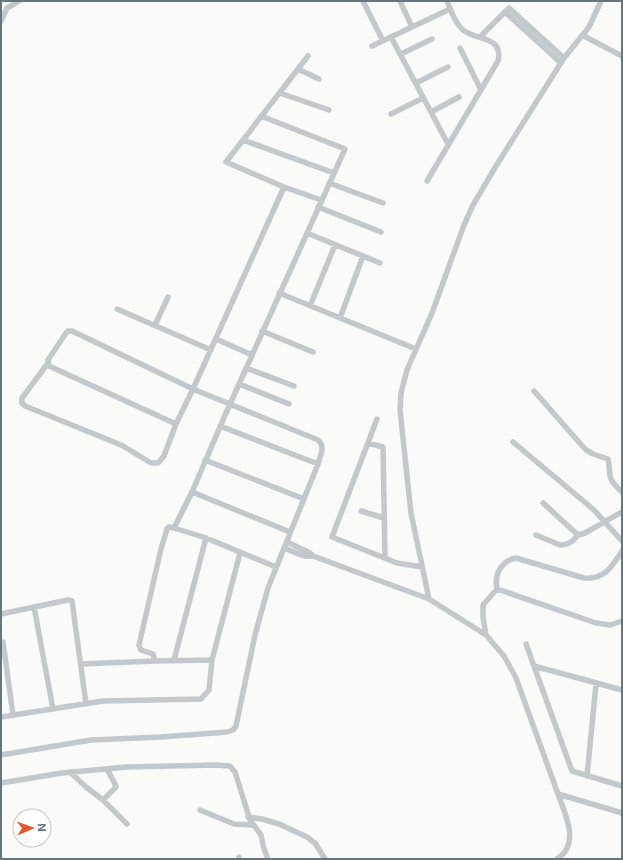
<svg xmlns="http://www.w3.org/2000/svg" width="623" height="860" viewBox="0 0 623 860" font-family="Inter,sans-serif">
<rect width="100%" height="100%" fill="#fafaf8"/>
<g fill="none" stroke-linecap="round" stroke-linejoin="round">
<!-- minor -->
<path stroke="#c3c8cc" stroke-width="5.5" d="M363,1l20,40
M400,1l12,26
M505,12l56,51
M1,21l6,-13 12,-7
M582,35l40,21
M391,37l57,107
M480,37l29,-29 55,50
M372,46l78,-37
M460,48l21,42
M401,54l31,-15
M308,56l-82,106 58,25 37,13
M298,69l21,10
M416,83l32,-16
M280,93l49,17
M431,112l28,-15
M391,114l32,-16
M261,116l84,33 -119,264 -34,79 -18,36 32,10 70,29
M243,140l91,33
M427,181l71,-120c6,-26 -24,-20 -36,-32 -8,-7 -11,-19 -15,-28
M329,183l54,20
M318,207l63,25
M307,233l73,30
M279,293l137,56
M310,306l25,-61
M117,309l94,41
M340,318l23,-62
M155,325l13,-28
M262,331l51,21
M216,339l36,16
M48,363l-26,35v5l3,3 84,34 14,6 28,17h7l6,-7 12,-32
M246,368l48,18
M239,384l50,20
M534,391l52,59 7,4 15,5c4,19 -3,17 14,33
M377,419l-45,118 65,26 25,4
M220,426l98,38
M513,442l80,67 29,32
M368,443l15,4 2,111
M205,460l99,39
M192,492l98,40
M543,503l35,32 7,-2 37,-21
M361,511l23,7
M536,535l24,10c9,0 13,-4 18,-10
M287,542l23,11 3,3 116,43 57,36 18,21 12,22 42,116 64,19
M284,548c9,3 20,10 29,8
M497,589c-3,-15 4,-28 19,-31l68,20c21,2 28,-12 38,-27
M429,599l-18,-86 -11,-103 1,-17 6,-23 25,-57 32,-88 9,-20 23,-39 68,-108 25,-31 12,-26
M34,607l19,102
M1,614l67,-14 4,1 14,103
M486,635l-3,-18v-12l14,-16 99,34 14,2 12,-4
M3,642l10,73
M526,644l46,127 50,15
M174,660l32,-122
M155,661l-2,-7 -12,-4 -2,-5 22,-96 6,-20 2,-2 5,1
M81,664l74,-3 57,-1
M534,666l88,24
M1,717l102,-16 98,-2 8,-9 3,-30 28,-107
M1,755l90,-15 70,-3 66,-5 6,-2 3,-4 19,-91 13,-47 50,-124c2,-8 8,-18 0,-24l-125,-51 -121,-58h-4l-2,2 -18,27 1,6 127,58 17,-35 91,-202
M70,772l16,15 17,13 24,24
M587,776l9,-92
M1,783l61,-10 64,-6 89,-2 15,1 5,6 15,48 11,15 3,14 4,10
M103,800l13,-13 -1,-3 -8,-15
M200,810l34,14 19,1
M248,817l14,2 17,5 28,13 8,6 10,16
M239,859v-2
M557,859c24,-15 8,-45 1,-65"/>
</g>
<!-- border -->
<rect width="623" height="860" fill="none" stroke="#657683" stroke-width="4"/>
<!-- north arrow -->
<g transform="translate(32 828) rotate(88)"><circle r="19" fill="#ffffff" stroke="#c1c8cd"/>
<path d="M0-3L7 15L0 10L-7 15Z" fill="#e4572e"/>
<text y="-6" font-size="11" font-weight="bold" text-anchor="middle" fill="#657683">N</text>
</g>
</svg>
